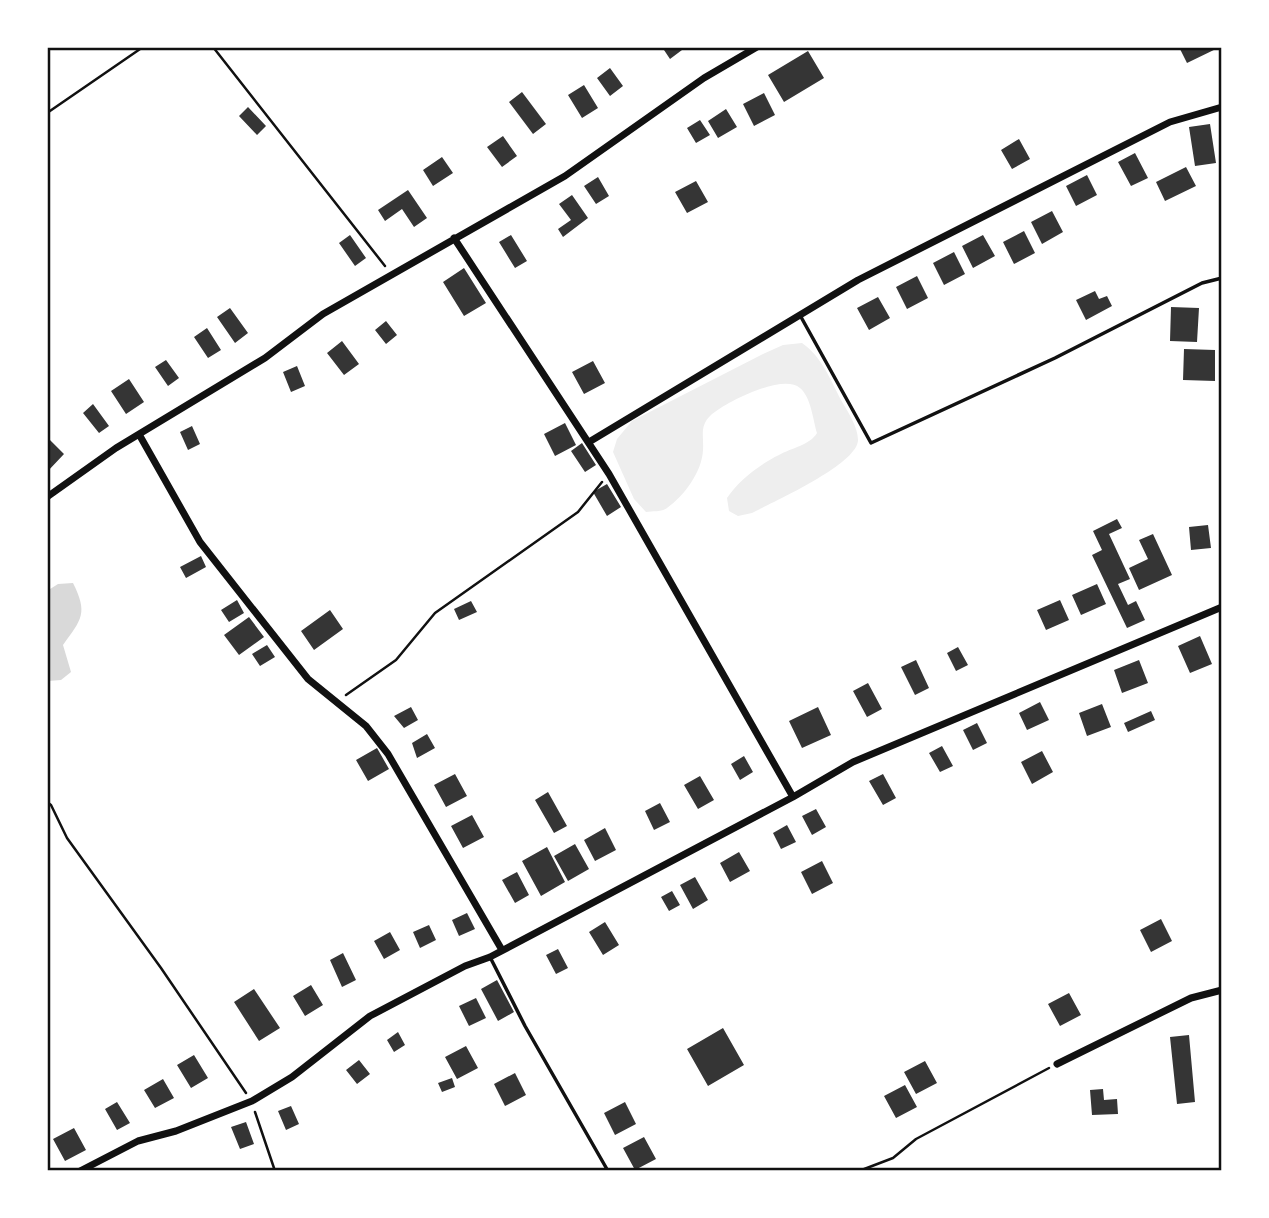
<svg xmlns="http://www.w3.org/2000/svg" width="1269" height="1218" viewBox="0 0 1269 1218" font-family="Arial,sans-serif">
<rect width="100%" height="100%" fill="#fff"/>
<!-- green -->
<path fill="#eee" d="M802,343c20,14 28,36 39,57 7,12 17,27 17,40 0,24 -85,62 -106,73l-14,3 -9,-5 -2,-13c11,-17 33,-34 52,-43 12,-7 31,-10 38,-22 -4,-13 -6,-36 -17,-45 -17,-15 -74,14 -89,27 -12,11 -7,22 -8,35 -1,22 -19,46 -36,58 -5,4 -15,3 -21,4l-12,-13 -21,-47 4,-13 15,-18 131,-67 20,-9z"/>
<!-- water -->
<path fill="#d9d9d9" d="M73,583c15,30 9,36 -10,62l8,27 -10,8 -13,1 -1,-90 11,-7z"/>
<!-- building -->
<path fill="#353535" d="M662,47h24l-16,12z
M1179,47h41l-33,16z
M808,51l16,27 -40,24 -16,-27z
M610,68l13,18 -13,10 -13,-18z
M584,85l14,23 -16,10 -14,-23z
M522,92l24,32 -13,10 -24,-32z
M764,93l11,22 -21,11 -11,-22z
M248,107l18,19 -9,9 -18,-19z
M726,109l11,18 -19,11 -10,-17z
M700,120l10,15 -14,8 -9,-15z
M1210,124l6,39 -21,3 -6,-39z
M503,136l14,20 -15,11 -15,-20z
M1019,139l11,20 -18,10 -11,-19z
M1135,153l13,25 -17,8 -13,-24z
M442,157l11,16 -20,13 -10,-16z
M1186,167l10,19 -31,15 -9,-19z
M1087,175l10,20 -21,11 -10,-20z
M598,177l11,19 -13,8 -12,-18z
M696,181l12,21 -21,11 -12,-21z
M408,190l19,28 -13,9 -12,-18 -17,12 -7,-11z
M572,195l16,23 -25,19 -5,-8 13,-9 -12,-16z
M1052,211l11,21 -21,12 -11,-22z
M1024,231l11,22 -21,11 -11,-22z
M350,235l16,23 -11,8 -16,-23z
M511,235l16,26 -12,7 -16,-26z
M983,235l12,21 -22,12 -11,-22z
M954,252l11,22 -21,11 -11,-22z
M464,268l22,35 -22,13 -21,-34z
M917,276l11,22 -21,11 -11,-22z
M1095,291l4,8 8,-3 5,10 -26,14 -10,-20z
M878,297l12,21 -21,12 -12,-22z
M1171,307l28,1 -2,34 -27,-1z
M230,308l18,25 -13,10 -18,-26z
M386,321l11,14 -11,9 -11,-14z
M207,328l14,22 -13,8 -14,-21z
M342,341l17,23 -15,11 -17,-22z
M1184,349l31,1v31l-32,-1z
M166,360l13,18 -11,8 -13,-19z
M593,361l12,22 -21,11 -12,-22z
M297,366l8,20 -14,6 -8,-20z
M129,379l15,23 -18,12 -15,-23z
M93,404l16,22 -10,7 -16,-20z
M565,423l11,22 -21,11 -11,-22z
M192,426l8,18 -12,6 -8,-18z
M49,439l15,15 -17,18v-31z
M582,443l14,22 -11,7 -14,-21z
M607,484l14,23 -14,9 -14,-24z
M1117,519l5,9 -13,6 21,45 -12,5 10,21 8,-4 9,19 -18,8 -35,-73 10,-5 -9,-19z
M1208,525l3,23 -20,2 -2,-23z
M1153,534l19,41 -33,15 -10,-22 19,-9 -9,-19z
M201,556l5,11 -20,11 -6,-11z
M1097,584l9,20 -25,11 -9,-20z
M237,600l7,13 -15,9 -8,-12z
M1060,600l9,20 -23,10 -9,-20z
M471,601l6,11 -18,8 -5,-11z
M330,610l13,19 -29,21 -13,-19z
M249,617l15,20 -25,18 -15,-20z
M1200,636l12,28 -22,9 -12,-27z
M267,645l8,12 -15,9 -8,-12z
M958,647l10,18 -12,6 -9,-18z
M916,660l13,28 -14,7 -14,-28z
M1139,660l9,23 -26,10 -8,-23z
M868,683l14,26 -15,8 -14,-26z
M1040,702l9,18 -22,10 -8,-17z
M1102,704l9,23 -24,9 -8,-23z
M411,707l7,13 -14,8 -10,-12z
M818,707l13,28 -29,13 -13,-27z
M1151,711l4,9 -27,12 -4,-9z
M977,723l10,20 -14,7 -10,-20z
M427,734l8,14 -18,10 -5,-15z
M942,746l11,20 -13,6 -11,-19z
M377,748l12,21 -21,12 -12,-21z
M1042,751l11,21 -21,12 -11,-22z
M744,756l9,16 -13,8 -9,-16z
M455,774l12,22 -21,11 -12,-22z
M883,774l13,24 -13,7 -14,-24z
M700,776l14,24 -16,9 -14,-24z
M548,792l19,34 -13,7 -19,-33z
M660,803l10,19 -16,8 -9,-19z
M816,809l10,18 -14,8 -10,-19z
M472,815l12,22 -21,11 -12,-22z
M787,825l9,17 -15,7 -8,-16z
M605,828l11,22 -21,11 -11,-21z
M575,844l14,25 -21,12 -14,-25z
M547,847l18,35 -24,14 -19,-35z
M739,852l11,19 -20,11 -10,-19z
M822,861l11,22 -21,11 -11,-22z
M517,872l12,23 -14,8 -13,-23z
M695,877l13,23 -15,9 -13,-24z
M672,891l8,14 -11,6 -8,-14z
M467,913l8,16 -16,7 -7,-16z
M1161,919l11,22 -21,11 -11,-22z
M605,922l14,23 -16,10 -14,-23z
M429,925l7,15 -16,8 -7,-16z
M390,932l10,18 -16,9 -10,-18z
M558,949l10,19 -12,6 -10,-19z
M343,953l13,27 -14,7 -12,-27z
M497,980l17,32 -16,9 -17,-32z
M311,985l12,20 -18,11 -12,-20z
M254,989l26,39 -21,13 -25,-39z
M1069,993l12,22 -21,11 -12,-22z
M476,998l10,20 -17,8 -10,-20z
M723,1028l21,37 -36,21 -21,-37z
M398,1032l7,13 -11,7 -7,-12z
M1189,1035l6,67 -18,2 -7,-67z
M466,1046l12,22 -21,11 -12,-22z
M194,1055l14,23 -17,10 -14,-23z
M359,1060l11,14 -13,10 -11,-14z
M925,1061l12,22 -21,11 -12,-22z
M515,1073l11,22 -21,11 -11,-22z
M452,1078l3,9 -13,5 -4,-9z
M163,1079l11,19 -19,10 -11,-18z
M905,1085l12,22 -21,11 -12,-22z
M1103,1089l1,11 13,-1 1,15 -26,1 -2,-25z
M117,1102l13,21 -13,7 -12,-21z
M625,1102l11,22 -21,11 -11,-22z
M291,1106l8,18 -13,6 -8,-19z
M246,1122l8,22 -14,5 -9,-22z
M74,1128l12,22 -21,11 -12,-22z
M644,1137l12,22 -21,11 -12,-22z"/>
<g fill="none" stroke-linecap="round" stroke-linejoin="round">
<!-- path -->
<path stroke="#111" stroke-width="2.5" d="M213,47l172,219
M47,113l96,-66
M346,695l50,-35 39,-47 143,-101 24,-30
M47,802l4,3 16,33 94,130 85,125
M255,1112l20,59
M859,1171l34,-13 23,-19 133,-71"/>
<!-- service -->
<path stroke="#111" stroke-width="3.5" d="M801,317l70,126 184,-85 147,-75 20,-5
M490,957l35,69 83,145"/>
<!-- minor -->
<path stroke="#111" stroke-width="7" d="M454,238l155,236 184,323
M140,436l60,106 108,137 58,47 22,28 114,196
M589,442l269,-162 312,-158 52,-15
M47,497l69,-49 149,-90 58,-44 242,-138 139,-98 53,-31
M1057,1064l134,-66 31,-8
M80,1171l58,-30 38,-10 76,-30 40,-24 78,-61 95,-50 25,-9 303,-160 60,-35 369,-155"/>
</g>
<!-- border -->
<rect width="1269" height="1218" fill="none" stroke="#ffffff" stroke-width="98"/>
<rect x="49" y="49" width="1171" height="1120" fill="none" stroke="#111" stroke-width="2.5"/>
</svg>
